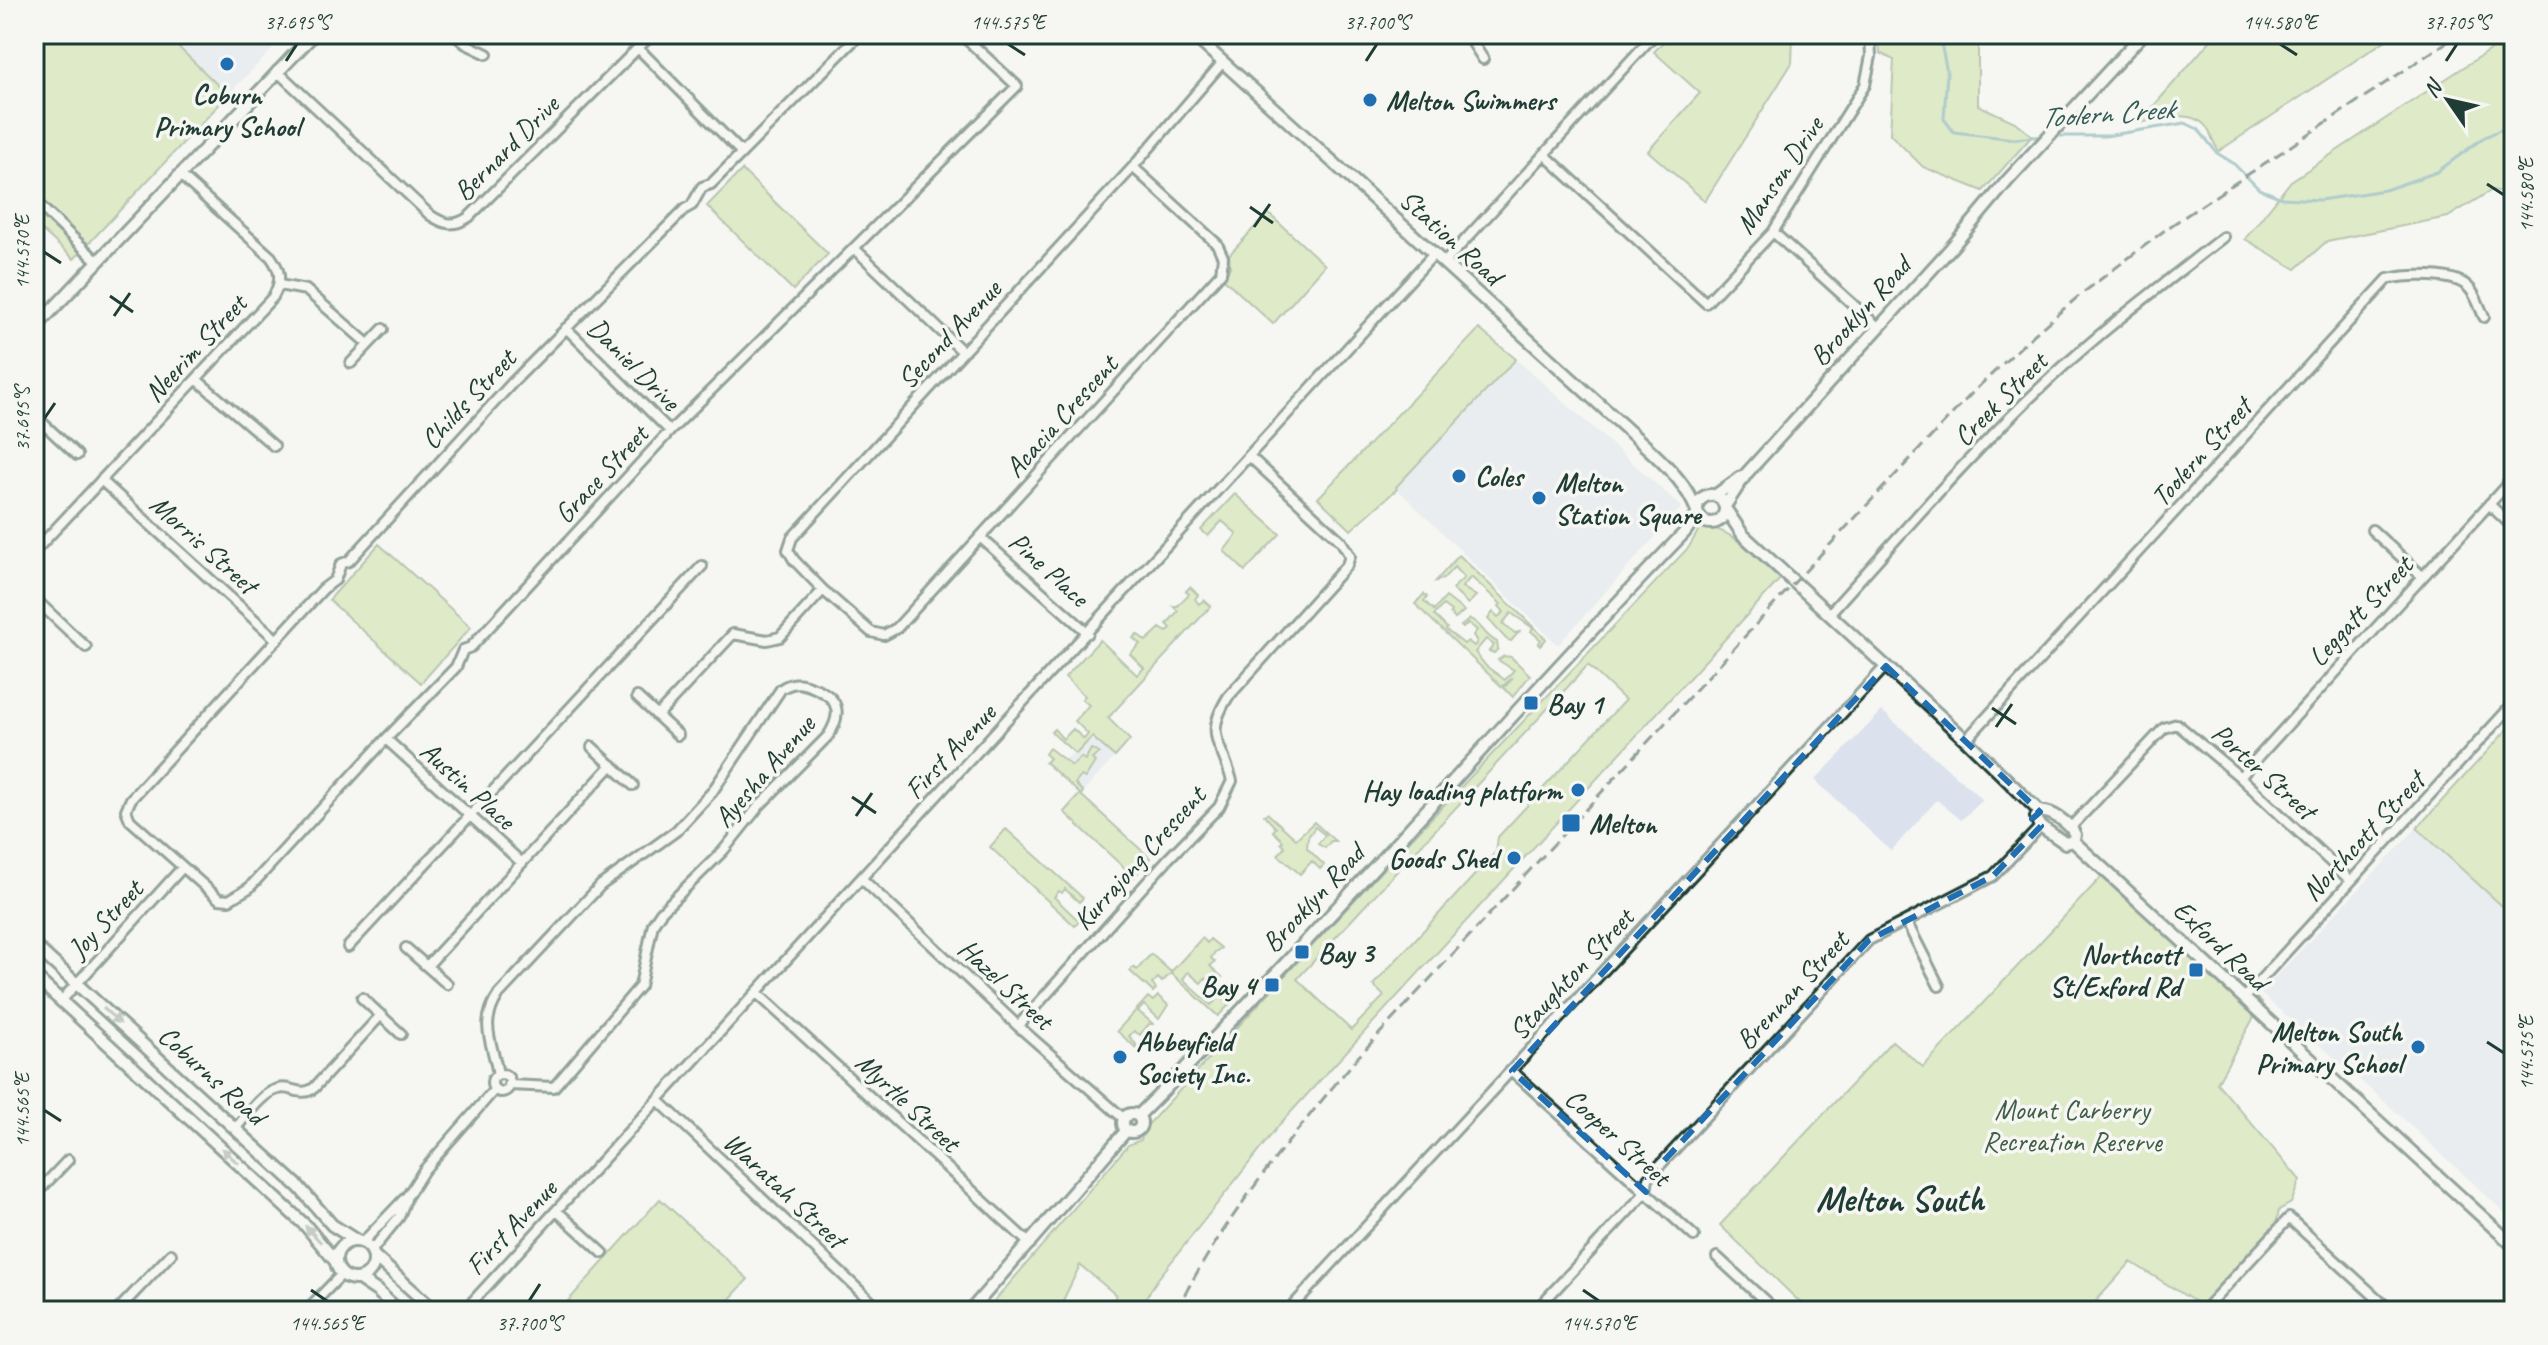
<svg xmlns="http://www.w3.org/2000/svg" width="2548" height="1345" viewBox="0 0 2548 1345" font-family="Caveat,sans-serif">
<rect width="100%" height="100%" fill="#f6f6f2"/>
<filter id="ink" filterUnits="userSpaceOnUse"><feTurbulence type="fractalNoise" baseFrequency=".0125" numOctaves="2"/><feDisplacementMap in="SourceGraphic" scale="16" xChannelSelector="R" yChannelSelector="G"/><feConvolveMatrix kernelMatrix="1 2 1 2 8 2 1 2 1" color-interpolation-filters="sRGB"/></filter>
<g filter="url(#ink)">
<!-- built -->
<path fill="#dbe2ed" d="M165,34h122l-59,61z
M1516,359l166,148 -124,138 -163,-158z
M1882,711l101,89 -22,20 -24,-20 -46,51 -76,-71z
M1092,737l23,20 -32,35 -9,-8 7,-8 4,1 8,-12 -1,-7 7,-4 -9,1 -18,11 -7,-6 9,-8 2,2z
M2417,828l97,89v304l-130,-120 -124,-108z"/>
<!-- green -->
<path fill="#c1dc94" stroke="#708c64" stroke-width="2" fill-rule="evenodd" d="M34,34h131l63,61 -154,164 -40,-36z
M1670,34h123l-1,29 -87,138 -57,-50 52,-58 -46,-41z
M1879,34h99v71l37,17 17,14 -49,55 -60,-24 -33,-33 4,-74 -14,-7z
M2216,34h179l-176,117c-6,-7 -7,-16 -12,-23 -14,-20 -49,-9 -68,-5z
M2514,34v160l-22,-4 -44,27 -121,24 -31,28 -51,-30 46,-58z
M742,170l86,84 -35,36 -86,-84z
M1268,213l57,52 -52,59 -49,-45 6,-12 -1,-12z
M1479,329l37,30 -120,128 1,2 -46,41 -33,-32z
M1235,494l45,40 -35,37 -21,-20 13,-17 -15,-13 -14,15 -7,-6z
M1701,526c31,1 57,33 80,52l-501,546 -123,156 -19,31h-30l8,-16 -36,-30 -22,46h-72l142,-166 13,-5 3,-11 238,-259 307,-323zM1588,665l37,35 -127,137 -2,15 -123,133 11,11 -33,34 -54,-51z
M379,544l92,83 -50,56 -92,-83z
M1459,555l87,84 -6,7 -2,-2 3,-4 -10,-9 2,-3 -22,-15 -9,11 13,9 4,-1 -8,9 -5,-2 -18,-20 5,-7 5,5 6,-5 -5,-6 2,-2 -30,-27 -9,10 14,9 -8,8 -16,-15 12,-11 -10,-11 -11,12 -7,2z
M1190,587l8,8 -3,4 4,5 5,-4 7,6 -103,112 22,22 -15,17 -23,-20 -16,17 -25,-22 3,-3 9,10 10,-10 11,10 4,-5 -13,-13 14,-16 -7,-6 3,-3 -20,-19 35,-37 37,35 7,-7 -14,-14 10,-10 -7,-6 4,-4 9,7 14,-13 7,4 4,-4 -4,-4 11,-13 -5,-5h4l12,-12 -3,-3z
M1424,594l3,3 -3,4 10,9 12,-13 18,14 -9,8 -5,-6 1,-2 -8,-6 -9,10 13,13 -1,2 18,14 4,-3 6,5 3,-4 -4,-7 4,-5 -9,-7 -5,5 -2,-2 9,-7c12,5 13,16 27,23l1,7 -4,4 -5,-2 5,-6 -8,-6 -11,13 11,14 19,14 9,-10 -16,-10 6,-4 7,1 19,18 -17,22 -9,-9 9,-11 -11,10 -87,-83z
M2514,722v195l-97,-89z
M1049,748l23,18 9,-9 4,3 6,-11 8,4 -7,6 3,3 -10,16 -4,-2 -6,8 8,8 -2,3 69,63 -16,19 -70,-65 16,-18 -35,-32 5,-4 -5,-4z
M1267,813l29,26 18,-17 21,19h-4l-6,7 -7,-4 7,-9 -10,-8 -7,10 -1,11 17,17 -4,4 -8,-8 -12,13 -22,-19 7,-8 -4,-4 2,-2 -10,-10 3,-3 -12,-13z
M1006,829l77,69 -4,4 -14,-13 -3,4 -3,-2 -5,6 25,24 -4,5 -85,-79z
M2109,869l153,134 -45,80 83,97 -9,23 -12,7 -3,15 -74,81 -71,-44 -44,49h-278l-89,-86 172,-184 31,26z
M1202,938l5,5 3,-4 11,9 -6,4 -4,6 4,4 -5,4 12,11 -10,6 -7,-5 -4,5 -13,-11 -5,7 28,26 10,-9 8,9 -11,11 -47,-43 -9,9 -4,-4 -6,6 4,5 -3,3 -23,-21 3,-4 4,3 14,-16 20,18z
M1158,996l10,9 -9,14 -15,-14 -6,6 15,13h-4l-9,11 -6,-4 -5,5 9,11 -1,2 -20,-18 31,-34 5,4z
M660,1199l88,80 -29,32h-160z"/>
<g fill="none" stroke-linecap="round" stroke-linejoin="round">
<!-- stream -->
<path stroke="#5d999d" stroke-width="3" d="M1939,34l8,38 -3,47 10,13 60,7 30,-3
M2051,136h54l80,-13 13,6 19,24 16,10 26,26 23,9 38,2 65,-10 52,-18 46,-34 17,-8 14,2"/>
<!-- minor casing -->
<g stroke="#1f3d34" stroke-width="14">
<path id="minor" d="M454,34l12,10 21,10
M860,34l-149,150 -9,3 -10,18 -7,4 -172,173 -164,179 -8,3 -6,16 -12,9 -192,210 -5,11 4,10 89,79 10,1 20,-12 137,-149 70,-72 7,-17 8,-3 199,-216 347,-345 -56,-52
M1467,34l16,25
M972,44l10,-10
M638,48l103,104
M277,71l153,144c15,10 24,12 39,2l183,-183
M1544,154l162,149 67,-71 92,-147 6,-29 -1,-22
M34,200l63,61
M1773,232l105,95
M855,249l107,102
M1444,263l211,-229
M279,285l27,5 62,54
M566,328l104,103
M351,363l32,-34
M196,379l78,67
M34,415l43,40
M101,480l176,160
M2489,504l25,24
M2372,530l50,46
M980,537l108,96
M34,552l239,-255c9,-16 8,-26 -2,-40l-92,-83
M823,590l48,42 13,3 13,-7 324,-355 2,-16 -6,-13 -84,-77
M34,598l52,49
M1829,614c73,-81 145,-165 225,-239 53,-49 112,-93 169,-138
M637,697l41,38
M657,716l76,-82 34,6 13,-3 43,-47 -29,-30 -6,-10 4,-12 341,-371 90,-105
M386,739l136,124
M1966,740l422,-461c18,-4 68,-7 81,9 7,7 11,20 15,29
M592,747l41,38
M2240,777l274,-300
M2071,827l93,-99 13,-4 63,53 111,104
M862,879l156,147 105,92
M1906,921l33,65
M348,947l354,-381
M406,948l41,36
M427,966l185,-201
M757,993l273,251
M362,998l39,36
M2244,998l270,-295
M61,1001l121,-133
M1018,1026l150,-167 51,-52 13,-26c-10,-39 -29,-44 -4,-84l119,-132 3,-9 -9,-15 -92,-85
M1512,1071l182,165
M492 1083a9 9 0 1 1 18 0a9 9 0 1 1-18 0Z
M498,1075c-5,-33 -20,-50 1,-81l102,-109 75,-54 36,-39 69,-103c14,-9 22,-6 36,0 24,11 24,27 11,47l-69,70 -36,45 -62,61 -8,12 -13,62 -86,101 -45,-2
M658,1100l223,211
M235,1129c11,-12 26,-36 43,-40 14,-4 22,9 36,-1l67,-73
M34,1196l34,-36
M557,1211l46,42
M363,1242l45,-47 16,-25 71,-81
M372,1250l27,-33 7,-18
M1717,1257l59,54
M117,1311l54,-57
M306,1311l36,-37
M464,1311l970,-1057
M1288,1311l598,-645
M1535,1311l111,-119 2,-14 221,-238 124,-64 48,-50
M2203,1311l86,-93 102,93"/>
</g>
<!-- tertiary casing -->
<g stroke="#1f3d34" stroke-width="16">
<path id="tertiary" d="M1192,34l460,418c19,18 35,34 45,59
M34,329l280,-295
M1697 509a14 14 0 1 1 28 0a14 14 0 1 1-28 0Z
M1716,495l25,-18
M1725,506l21,-32 205,-226 57,-68 135,-146
M1725,508l18,27 223,205 74,72c11,-2 31,12 35,23l-2,6 -8,2 -26,-18 -3,-8 4,-5
M2073,841l441,405
M34,945l265,242 33,38 25,16
M34,976l272,250 30,36
M1123 1123a9 9 0 1 1 18 0a9 9 0 1 1-18 0Z
M1138,1116c189,-188 361,-392 546,-583l14,-19
M336 1260a19 19 0 1 1 38 0a19 19 0 1 1-38 0Z
M374,1256l61,55
M359,1279l18,12 22,20
M970,1311l156,-180
M2509,1311l5,-5"/>
</g>
<!-- minor -->
<use href="#minor" stroke="#f6f6f2" stroke-width="8"/>
<!-- tertiary -->
<use href="#tertiary" stroke="#f6f6f2" stroke-width="10"/>
<!-- rail -->
<path stroke="#1f3d34" stroke-width="3" stroke-dasharray="12 6" stroke-linecap="butt" d="M1176,1311c48,-94 115,-174 182,-254l436,-474 179,-191 58,-55 49,-42 89,-68 290,-193"/>
</g>
<!-- one-way arrows -->
<defs><path id="oneway-solid" d="M-6-.8H1V-3.2L6.5 0L1 3.2V.8H-6Z" transform="scale(2)"/></defs>
<g fill="#8a9a93">
<use href="#oneway-solid" transform="translate(112 1016) rotate(42)"/>
<use href="#oneway-solid" transform="translate(230 1156) rotate(-138)"/>
<use href="#oneway-solid" transform="translate(313 1234) rotate(-133)"/>
</g>
</g>
<!-- marked area -->
<path d="M0 0H2548V1345H0ZM1886,666l154,146 -8,7 9,7 -48,50 -124,64 -221,238 -2,14 -134,-121z" fill="#f6f6f2" fill-opacity=".55" fill-rule="evenodd"/>
<path fill="none" stroke="#1f6fb2" stroke-width="6" stroke-dasharray="16 10" stroke-linejoin="round" d="M1886,666l154,146 -8,7 9,7 -48,50 -124,64 -221,238 -2,14 -134,-121z"/>
<!-- ticks -->
<path fill="none" stroke="#1f3d34" stroke-width="3" d="M1008,44l17,11M2280,44l17,11M286,61l11,-17M1366,61l11,-17M2446,61l11,-17M2487,184l17,11M1250,207l23,16M1254,227l16,-23M44,252l17,11M110,296l23,16M114,316l16,-23M44,419l11,-16M1992,708l24,16M1996,727l16,-23M852,797l24,16M856,816l16,-23M2487,1042l17,11M44,1110l17,11M311,1290l16,11M1583,1290l16,11M529,1301l11,-17"/>
<!-- markers -->
<g fill="#1f6fb2" stroke="#f6f6f2" stroke-width="3">
<circle cx="227" cy="64" r="8"/>
<circle cx="1370" cy="100" r="8"/>
<circle cx="1459" cy="476" r="8"/>
<circle cx="1539" cy="498" r="8"/>
<rect x="1523" y="695" width="16" height="16" rx="4"/>
<circle cx="1578" cy="790" r="8"/>
<rect x="1561" y="813" width="20" height="20" rx="4"/>
<circle cx="1514" cy="858" r="8"/>
<rect x="1294" y="944" width="16" height="16" rx="4"/>
<rect x="2188" y="962" width="16" height="16" rx="4"/>
<rect x="1264" y="977" width="16" height="16" rx="4"/>
<circle cx="2418" cy="1047" r="8"/>
<circle cx="1120" cy="1057" r="8"/>
</g>
<g text-anchor="middle" dominant-baseline="central" stroke-width="7" stroke-linejoin="round" paint-order="stroke">
<!-- poi labels -->
<g font-size="28" font-weight="bold" fill="#1f3d34" stroke="#f6f6f2" text-anchor="start">
<text x="227" y="94" text-anchor="middle">Coburn<tspan x="227" dy="32">Primary School</tspan></text>
<text x="1386" y="100">Melton Swimmers</text>
<text x="1475" y="476">Coles</text>
<text x="1555" y="482">Melton<tspan x="1555" dy="32">Station Square</tspan></text>
<text x="1547" y="703">Bay 1</text>
<text x="1562" y="790" text-anchor="end">Hay loading platform</text>
<text x="1589" y="823">Melton</text>
<text x="1498" y="858" text-anchor="end">Goods Shed</text>
<text x="1318" y="952">Bay 3</text>
<text x="2180" y="954" text-anchor="end">Northcott<tspan x="2180" dy="32">St/Exford Rd</tspan></text>
<text x="1256" y="985" text-anchor="end">Bay 4</text>
<text x="2402" y="1031" text-anchor="end">Melton South<tspan x="2402" dy="32">Primary School</tspan></text>
<text x="1136" y="1041">Abbeyfield<tspan x="1136" dy="32">Society Inc.</tspan></text>
</g>
<!-- street labels -->
<g font-size="28" fill="#1f3d34" stroke="#f6f6f2">
<text transform="translate(506 148) rotate(-45)">Bernard Drive</text>
<text transform="translate(1779 175) rotate(-56)">Manson Drive</text>
<text transform="translate(1451 237) rotate(42)">Station Road</text>
<text transform="translate(1860 311) rotate(-48)">Brooklyn Road</text>
<text transform="translate(949 334) rotate(-47)">Second Avenue</text>
<text transform="translate(195 348) rotate(-47)">Neerim Street</text>
<text transform="translate(634 364) rotate(45)">Daniel Drive</text>
<text transform="translate(468 399) rotate(-47)">Childs Street</text>
<text transform="translate(2000 399) rotate(-45)">Creek Street</text>
<text transform="translate(1061 416) rotate(-48)">Acacia Crescent</text>
<text transform="translate(2201 452) rotate(-48)">Toolern Street</text>
<text transform="translate(601 474) rotate(-47)">Grace Street</text>
<text transform="translate(204 544) rotate(42)">Morris Street</text>
<text transform="translate(1049 569) rotate(42)">Pine Place</text>
<text transform="translate(2360 611) rotate(-47)">Leggatt Street</text>
<text transform="translate(950 751) rotate(-47)">First Avenue</text>
<text transform="translate(764 771) rotate(-49)">Ayesha Avenue</text>
<text transform="translate(2264 771) rotate(42)">Porter Street</text>
<text transform="translate(468 785) rotate(42)">Austin Place</text>
<text transform="translate(2363 836) rotate(-47)">Northcott Street</text>
<text transform="translate(1139 858) rotate(-48)">Kurrajong Crescent</text>
<text transform="translate(1313 898) rotate(-47)">Brooklyn Road</text>
<text transform="translate(105 919) rotate(-47)">Joy Street</text>
<text transform="translate(2221 945) rotate(43)">Exford Road</text>
<text transform="translate(1571 974) rotate(-47)">Staughton Street</text>
<text transform="translate(1006 984) rotate(43)">Hazel Street</text>
<text transform="translate(1792 990) rotate(-47)">Brennan Street</text>
<text transform="translate(212 1075) rotate(42)">Coburns Road</text>
<text transform="translate(908 1102) rotate(43)">Myrtle Street</text>
<text transform="translate(1618 1137) rotate(42)">Cooper Street</text>
<text transform="translate(785 1190) rotate(43)">Waratah Street</text>
<text transform="translate(511 1227) rotate(-47)">First Avenue</text>
</g>
<!-- park labels -->
<g font-size="28" fill="#3f5d47" stroke="#f6f6f2">
<text x="2072" y="1109">Mount Carberry<tspan x="2072" dy="32">Recreation Reserve</tspan></text>
</g>
<!-- water labels -->
<g font-size="30" font-style="italic" fill="#345c57" stroke="#f6f6f2">
<text transform="translate(2107 113) rotate(-4)">Toolern Creek</text>
</g>
<!-- district labels -->
<g font-size="36" font-weight="bold" fill="#1f3d34" stroke="#f6f6f2">
<text x="1900" y="1199">Melton South</text>
</g>
</g>
<!-- margin -->
<rect width="2548" height="1345" fill="none" stroke="#f6f6f2" stroke-width="88"/>
<!-- north arrow -->
<g transform="translate(2448 100) rotate(304)" stroke="#f6f6f2" stroke-width="6" paint-order="stroke">
<path d="M0-6L14 30L0 20L-14 30Z" fill="#1f3d34"/>
<text y="-12" font-size="22" font-weight="bold" text-anchor="middle" fill="#1f3d34">N</text>
</g>
<rect x="44" y="44" width="2460" height="1257" fill="none" stroke="#1f3d34" stroke-width="3"/>
<g font-size="20" text-anchor="middle" fill="#1f3d34">
<text x="297" y="29">37.695°S</text>
<text x="1008" y="29">144.575°E</text>
<text x="1377" y="29">37.700°S</text>
<text x="2280" y="29">144.580°E</text>
<text x="2457" y="29">37.705°S</text>
<text transform="translate(2526 195) rotate(-90)" y="7">144.580°E</text>
<text transform="translate(22 252) rotate(-90)" y="7">144.570°E</text>
<text transform="translate(22 419) rotate(-90)" y="7">37.695°S</text>
<text transform="translate(2526 1053) rotate(-90)" y="7">144.575°E</text>
<text transform="translate(22 1110) rotate(-90)" y="7">144.565°E</text>
<text x="327" y="1330">144.565°E</text>
<text x="529" y="1330">37.700°S</text>
<text x="1599" y="1330">144.570°E</text>
</g>
</svg>
